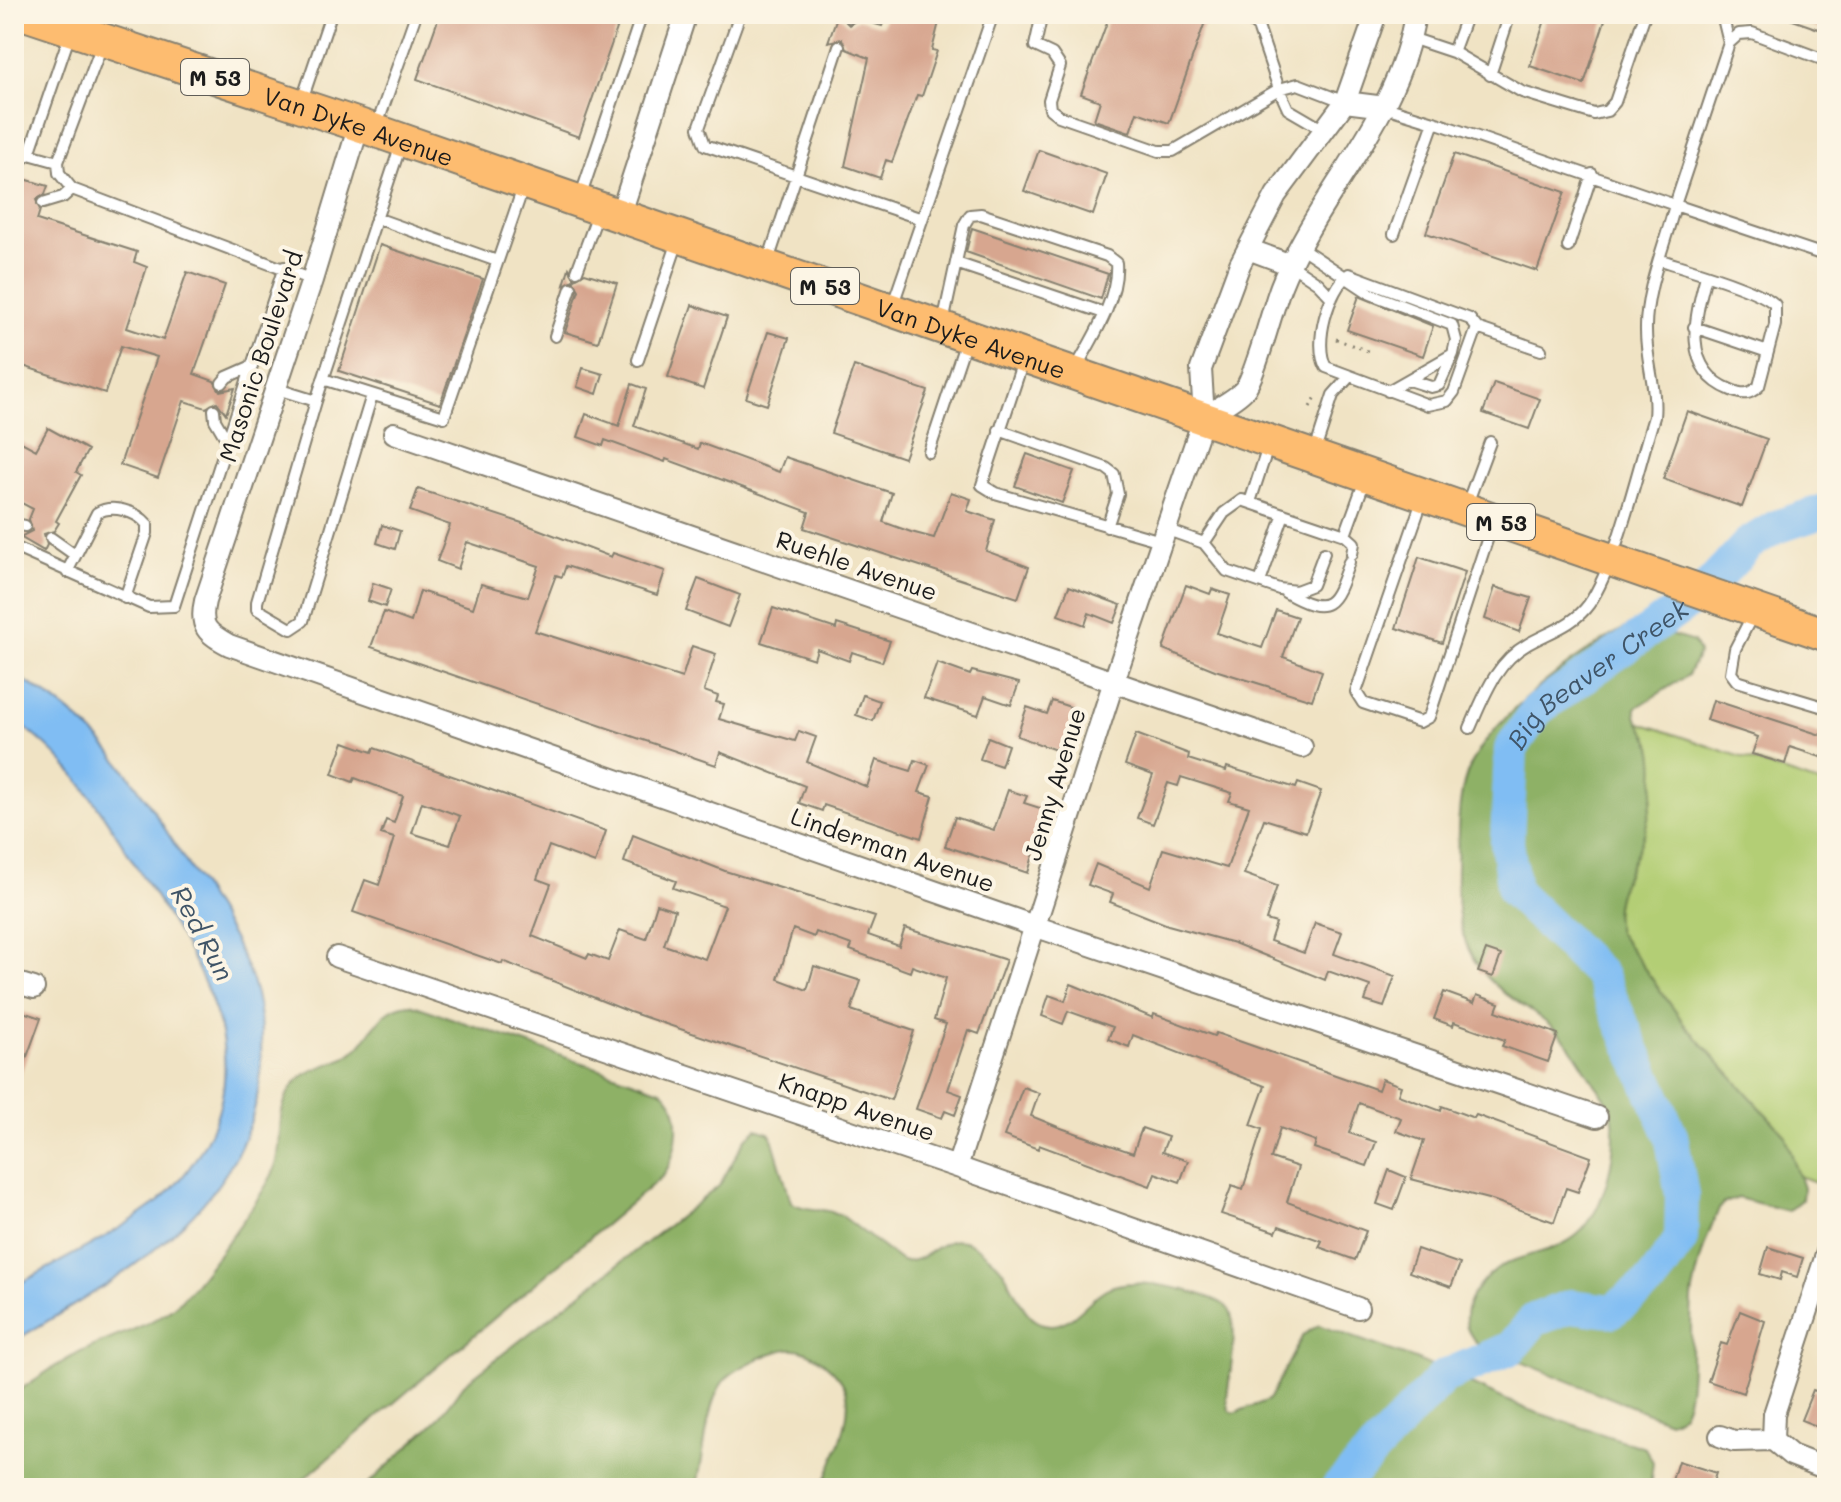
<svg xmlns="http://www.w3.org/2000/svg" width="1841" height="1502" viewBox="0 0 1841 1502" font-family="Mali,sans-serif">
<rect width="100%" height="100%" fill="#fcf5e5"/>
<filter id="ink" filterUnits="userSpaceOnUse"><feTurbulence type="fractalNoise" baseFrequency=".0125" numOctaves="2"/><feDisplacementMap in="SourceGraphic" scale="16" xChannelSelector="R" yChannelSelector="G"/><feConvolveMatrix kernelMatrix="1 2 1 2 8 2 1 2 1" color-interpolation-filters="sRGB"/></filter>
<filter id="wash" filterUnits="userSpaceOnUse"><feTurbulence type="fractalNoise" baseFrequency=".006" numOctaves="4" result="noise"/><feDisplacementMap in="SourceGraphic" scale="32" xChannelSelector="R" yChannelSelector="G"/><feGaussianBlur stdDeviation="1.8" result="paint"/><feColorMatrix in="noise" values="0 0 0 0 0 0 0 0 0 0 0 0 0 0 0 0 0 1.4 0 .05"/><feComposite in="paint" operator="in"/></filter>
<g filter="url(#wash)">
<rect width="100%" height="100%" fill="#f0e3c4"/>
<!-- green -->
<path fill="#b3ce74" stroke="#687548" stroke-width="2" d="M1638,722l189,64v400l-28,-10 -14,-41 -99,-109 -68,-94 -5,-19 2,-11c23,-55 59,-124 23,-180z"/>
<!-- forest -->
<path fill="#8eb166" stroke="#556641" stroke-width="2" d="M1633,624l61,18 5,10 -11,23 -52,33c-2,15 10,21 14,33 10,24 2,62 -4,86 -8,36 -40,67 -28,105l68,94 99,109 18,53 -1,11 -14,12 -50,-13 -16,6c-15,26 -23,58 -29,87 -6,31 6,107 -15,127l-10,3 -189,-76c-27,-24 -8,-56 17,-75 24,-18 58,-15 82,-36 28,-25 42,-88 33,-124 -3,-11 -13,-21 -19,-30 -11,-17 -21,-36 -36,-49 -24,-23 -54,-34 -75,-61 -24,-31 -25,-66 -24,-103 1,-28 0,-57 7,-84 15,-60 116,-132 169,-159z
M410,1004l251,86c25,19 17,61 3,85l-371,313h-279v-94c25,-17 50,-35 78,-47 29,-14 62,-22 86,-44 19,-18 92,-115 98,-138 7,-24 0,-47 12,-71 12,-24 33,-26 54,-35 30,-13 31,-52 68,-55z
M757,1129l12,4 3,5 19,64c14,10 34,5 50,13l60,46c30,5 42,-38 77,-13 8,6 17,12 23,20 14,18 23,58 50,57 22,0 37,-26 55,-36 26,-14 94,1 119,16 17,13 4,71 2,93l2,12 5,3 35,-13 34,-65 16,-10 99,35 108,49 119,39 8,14 -3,26h-828c10,-26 30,-66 25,-94 -4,-20 -37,-48 -59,-45 -18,3 -54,19 -65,33 -18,24 -18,76 -27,106h-332l74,-69 26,-35 255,-198 26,-46z"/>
<!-- water -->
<path fill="#80bdf3" stroke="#4e6c88" stroke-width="2" d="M14,675c88,48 119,103 170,184 25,39 52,78 68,122 9,25 10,52 9,78 -2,144 -138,217 -247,282v-54c45,-26 95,-49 137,-80 24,-17 40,-39 54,-64 51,-94 -7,-179 -57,-258 -37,-57 -74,-128 -134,-164z"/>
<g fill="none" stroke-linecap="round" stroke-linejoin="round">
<!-- river -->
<path stroke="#80bdf3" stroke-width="34" id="s1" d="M1338,1488l105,-111 68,-29 23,-28 37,-14 41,5 40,-30 29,-42 1,-44 -11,-60 -71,-161 -86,-83 -7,-49 4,-93 26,-39 168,-119 43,-47 28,-17 51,-17"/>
</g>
<g id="blocks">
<!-- building -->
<path fill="#d7a68f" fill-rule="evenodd" d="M440,14h182l-43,123 -162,-58z
M838,14l11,11 9,-6 24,7 5,-12h54l-9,36 5,1 -15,45 -5,-1 -25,67 -6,-2 -6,18 -35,-12 24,-108 -23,-9 -4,-10 -14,3z
M1110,14h83l13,5 -37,104 -32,-11 -7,20 -36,-12 6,-19 -19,-7z
M1547,14h60l-23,70 -54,-18z
M1782,14h45v18l-46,-16z
M1039,150l68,24 -14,41 -69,-24z
M1454,154l111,38 -28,79 -111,-38z
M21,178l27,8 -3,8 -9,6 4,10 -3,10 100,32 -3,10 13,5 -20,61 36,12 24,-68 38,13 -31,89 20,7 6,10 15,-3 -9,26 -9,-12 -11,6 -22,-7 -26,77 -38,-13 37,-108 -36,-11 -16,47 -91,-30v-163l9,-5 -4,-10z
M972,228l136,46 -7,25 -135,-47z
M380,245l103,34 -43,125 -101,-33z
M569,268l6,11 10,-6 32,10 -19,59 -33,-10 14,-42 -6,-10 -9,5z
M1359,296l74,30 -10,30 -76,-26z
M692,305l35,12 -24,72 -35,-12z
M768,332l21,6 -22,67 -21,-7z
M854,366l74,25 -24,67 -73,-25z
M583,368l20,6 -6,20 -20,-7z
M1494,383l46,16 -11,30 -46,-16z
M632,384l14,5 -12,37 64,23 2,-6 79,29 6,-15 107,36 -9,29 28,10 23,6 17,-46 20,7 -4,12 28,9 -9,31 43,16 -11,31 -214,-70 5,-16 -143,-53 -1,3 -60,-22 -2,6 -25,-9 8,-23 33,12z
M1687,411l80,28 -25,68 -79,-28z
M48,428l40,22 -12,22 5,3 -25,46 3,2 -5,8 -10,3 3,11 -3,6 -24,-14 12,-6 -3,-12 4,-10 -19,-10v-61l22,12z
M1027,454l47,17 -12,32 -47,-17z
M418,489l104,34 89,34 2,-4 52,18 -8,24 -91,-29 -4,11 -6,-2 -21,56 147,47 10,-32 24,8 -12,37 14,5 -2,6 8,2 -5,15 76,22 4,-10 17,6 -9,25 60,25 9,-27 35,11 4,-11 14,5 -10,27 14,4 -12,42 -97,-33 -2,6 -23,-8 6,-17 -85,-34 -4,13 -345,-118 13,-35 27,10 9,-31 53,17 8,-24 47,13 11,-31 -72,-24 -9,27 -21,-8 13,-36 -40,-14z
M382,525l18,6 -5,18 -18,-6z
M1419,557l46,15 -23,71 -46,-15z
M698,579l42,16 -12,32 -42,-16z
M373,583l18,6 -6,18 -17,-6z
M1186,585l24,9 2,-5 18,6 -13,38 45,15 14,-38 21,7 -14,40 39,14 -10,29 -97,-30 -52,-21z
M1069,586l52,19 -7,18 -25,-10 -4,12 -27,-10z
M1495,587l36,11 -12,34 -34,-13z
M773,608l63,21 1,-5 53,17 -8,21 -30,-10 -3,9 -32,-12 -3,10 -53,-17z
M937,663l33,12 2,-4 47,12 -8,22 -26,-9 -7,19 -54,-17z
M863,695l17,6 -7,20 -17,-6z
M1713,700l114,37v22l-37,-12 -5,17 -33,-10 6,-17 -51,-17z
M1052,701l24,8 -15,43 -44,-16 10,-29 20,7z
M1136,734l53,20 -1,5 38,12 1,-4 69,21 2,-5 23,8 -15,41 -42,-13 -20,55 33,12 -11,34 10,3 -6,18 34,12 11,-30 27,9 -8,22 61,22 -11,31 -19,-6 5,-15 -42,-15 -3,9 -91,-37 -66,-18 -58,-23 3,-8 -25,-9 8,-21 54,23 13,-38 64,19 22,-61 -20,-6 3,-8 -51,-16 -3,9 -10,-3 -15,41 -16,-6 16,-43 -28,-10z
M988,737l20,8 -7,21 -21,-7z
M344,742l28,10 2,-4 232,83 -11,32 -46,-17 -12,33 14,5 -19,52 55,22 2,-4 19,7 12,-31 26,9 11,-35 18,6 -11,35 41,14 20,-53 -52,-18 3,-7 -52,-19 9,-27 92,36 150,46 -7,18 31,11 6,-18 101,32 -27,74 -11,-4 -20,60 14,5 -7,20 -10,-4 -3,7 -26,-9 30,-85 -12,-4 12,-42 -34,-12 -2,6 -60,-22 2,-5 -36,-13 -2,5 -21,-8 -15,50 29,11 7,-24 47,15 -10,29 63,21 -23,69 -261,-88 -127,-51 -1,3 -149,-52 12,-32 14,5 15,-47 -13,-4 5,-14 8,3 9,-27 -48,-18 -2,4 -21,-8zM422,802l38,14 -10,29 -38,-12z
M1008,790l19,6 -3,7 22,7 -18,63 -83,-27 10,-29 39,13z
M1486,950l15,5 -8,22 -15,-5z
M1071,984l82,34 1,-4 60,22 2,-3 162,57 4,-11 19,7 -3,9 43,16 1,-5 32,12 2,-3 115,42 -13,35 -12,-4 -12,34 -62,-22 -81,-21 13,-38 -28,-10 5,-13 -42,-15 -10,30 27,9 -9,24 -53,-18 2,-7 -36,-13 -9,30 27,9 -11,35 79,29 -11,29 -36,-13 3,-6 -43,-15 -3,6 -55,-18 11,-29 11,4 19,-60 -11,-4 14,-39 -132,-51 -4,12 -21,-8 5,-12 -45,-16 -5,13 -21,-8 7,-21 16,6z
M1444,992l30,11 3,-8 22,8 -3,8 62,23 -10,28 -46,-16 3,-6 -51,-18 -1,4 -19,-7z
M14,1009l27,9 -25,69h-2z
M1023,1087l16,6 -8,23 27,11 75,26 9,-25 26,9 -6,15 26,9 -8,21 -25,-9 -5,13 -111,-41 -1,4 -34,-13z
M1389,1170l17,7 -12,33 -17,-6z
M1768,1247l35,11 -6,19 -15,-5 -2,8 -20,-6z
M1417,1249l43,15 -9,23 -42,-15z
M1740,1311l25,10 -22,72 -35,-12 13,-38 6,2z
M1813,1390l14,5v35l-26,-10z
M1678,1461l38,12 -5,15h-27l-13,-4z"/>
</g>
</g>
<g filter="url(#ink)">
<use href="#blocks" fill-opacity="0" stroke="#868070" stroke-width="2"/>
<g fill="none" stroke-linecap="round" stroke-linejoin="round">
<!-- lane casing -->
<g stroke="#868070" stroke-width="14">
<path id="lane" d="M740,14l-41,114 6,17 217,74
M1042,14l-7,32 17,8 8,12 -11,34 1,9 9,7 100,35h14l106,-62 -21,-62 -14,-13
M1722,14l7,29
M850,17v-3
M1411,38l42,14 69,40 72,22 13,-3 8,-9 30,-88
M103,42l-45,120 1,11 13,16 240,91
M1453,52l14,-38
M1827,61l-75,-28 -13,1 -10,9 -54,162 152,51
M1490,75l20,-61
M302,100l29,-86
M1385,107l49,15 -40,112
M1434,122l241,83c-10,40 -30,85 -29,126 0,30 11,57 8,86 -16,50 -37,146 -65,187 -15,21 -40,28 -61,40 -32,18 -44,52 -58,84
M377,125l39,-111
M1324,130l-36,-21 -9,-20 19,-5 47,18
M29,154l29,8
M14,165l15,-11 42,-123
M14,191l2,1
M580,198l62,-184
M43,203l20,-6 9,-8
M376,218l121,43
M1300,247l71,47 81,31 4,15 -3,14 -65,37
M1568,247l24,-73
M1661,260c21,7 103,30 114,45v20l-16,61c-10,9 -16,9 -28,4 -50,-20 -36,-73 -25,-114
M768,261l71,-215
M956,263l148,50
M1291,265l27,18 14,15
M577,271l22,-60
M1349,274l121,45 7,9 -23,64 -7,9 -19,4 -102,-38c-13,-23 2,-77 23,-93z
M892,307l101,-293
M943,323l21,-98 6,-10 11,-1 126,42 9,7c3,36 -25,77 -41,107
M1694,327l74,25
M1477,328l64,22
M555,336l16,-48
M638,360l41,-122
M1023,361l-41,124 13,8 166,48
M323,379l121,38 80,-232
M1409,380l22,7 8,-2 14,-31
M222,383l5,-6 25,-11
M277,389l39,12
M372,395l-69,226 -12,8 -34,-20v-7l59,-201 85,-257
M214,410l1,10 13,22
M999,430l107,38 8,6 4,20 -11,33
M929,452l37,-111
M1314,454l19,-59 16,-18
M1422,501l-66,191 7,11 57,19 9,-5 64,-195
M1250,502l18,-55
M1467,504l23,-62
M14,524l11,2
M1165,529l39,14 23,28 52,18 17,2 16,-6 12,-32
M1345,535l9,8 -2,11
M51,538l24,17
M1204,543l20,-30 18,-13 103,35 20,-55
M14,547l135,60 25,-1 110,-339
M67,572l30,-59c15,-9 39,-2 50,11v9l-22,65
M1260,582l24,-68
M1285,592c45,26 49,13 64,-30
M1754,612l-19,37 -4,24 6,8 90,27"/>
</g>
<!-- street casing -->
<g stroke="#868070" stroke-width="24">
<path id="street" d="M1345,102l40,5
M359,125l-47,155 -107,321c-6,26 2,32 24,44l808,282 560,190
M620,216l66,-202
M1248,249l43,16
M1204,417c12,-8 31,-17 40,-27 11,-12 29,-84 37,-104 38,-96 118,-166 134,-272
M394,433l908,314
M337,957l620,210 401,141
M14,982l20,6
M957,1167l157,-486 90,-264 -3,-48 39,-105 36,-69 69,-93 31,-88
M1720,1436l14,5 39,-1 18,15 36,14
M1773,1440l1,-26 53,-162"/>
</g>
<!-- primary casing -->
<g stroke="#868070" stroke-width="36">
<g id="primary">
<path id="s2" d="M25,14l334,111 1468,510"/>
</g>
</g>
<!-- path -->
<path stroke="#868070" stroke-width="3" stroke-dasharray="2 6" stroke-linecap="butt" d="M1336,339l37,14
M1310,407l6,-10"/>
<!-- lane -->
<use href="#lane" stroke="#fff" stroke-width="10"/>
<!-- street -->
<use href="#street" stroke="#fff" stroke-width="20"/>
<!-- primary -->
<use href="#primary" stroke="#fdbc70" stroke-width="32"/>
</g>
</g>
<g text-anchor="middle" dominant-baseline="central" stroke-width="8" stroke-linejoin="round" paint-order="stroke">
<!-- shield labels -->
<g fill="#fcf5e5" stroke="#5f5d58" stroke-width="2">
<rect x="181" y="59" width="68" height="36" rx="6"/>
<rect x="791" y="268" width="68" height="36" rx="6"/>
<rect x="1467" y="504" width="68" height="36" rx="6"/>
</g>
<g font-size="22" font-weight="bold" fill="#1c1c1c">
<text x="215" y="77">M 53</text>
<text x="825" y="286">M 53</text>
<text x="1501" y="522">M 53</text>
</g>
<!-- street labels -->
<g font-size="24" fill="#1c1c1c" stroke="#fcf5e5">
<text stroke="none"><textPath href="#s2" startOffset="352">Van Dyke Avenue</textPath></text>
<text stroke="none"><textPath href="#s2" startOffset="1000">Van Dyke Avenue</textPath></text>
<text transform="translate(260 356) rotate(-72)">Masonic Boulevard</text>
<text transform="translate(857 565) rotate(19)">Ruehle Avenue</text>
<text transform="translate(1054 784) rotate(-73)">Jenny Avenue</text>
<text transform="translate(893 849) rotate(19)">Linderman Avenue</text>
<text transform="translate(857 1106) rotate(19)">Knapp Avenue</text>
</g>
<!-- water labels -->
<g font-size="26" font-style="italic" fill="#3f5467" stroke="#fcf5e5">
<text stroke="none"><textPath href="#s1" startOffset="1104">Big Beaver Creek</textPath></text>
<text transform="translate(203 933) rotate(62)">Red Run</text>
</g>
</g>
<!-- margin -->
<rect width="1841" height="1502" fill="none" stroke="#fcf5e5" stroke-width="48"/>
</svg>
